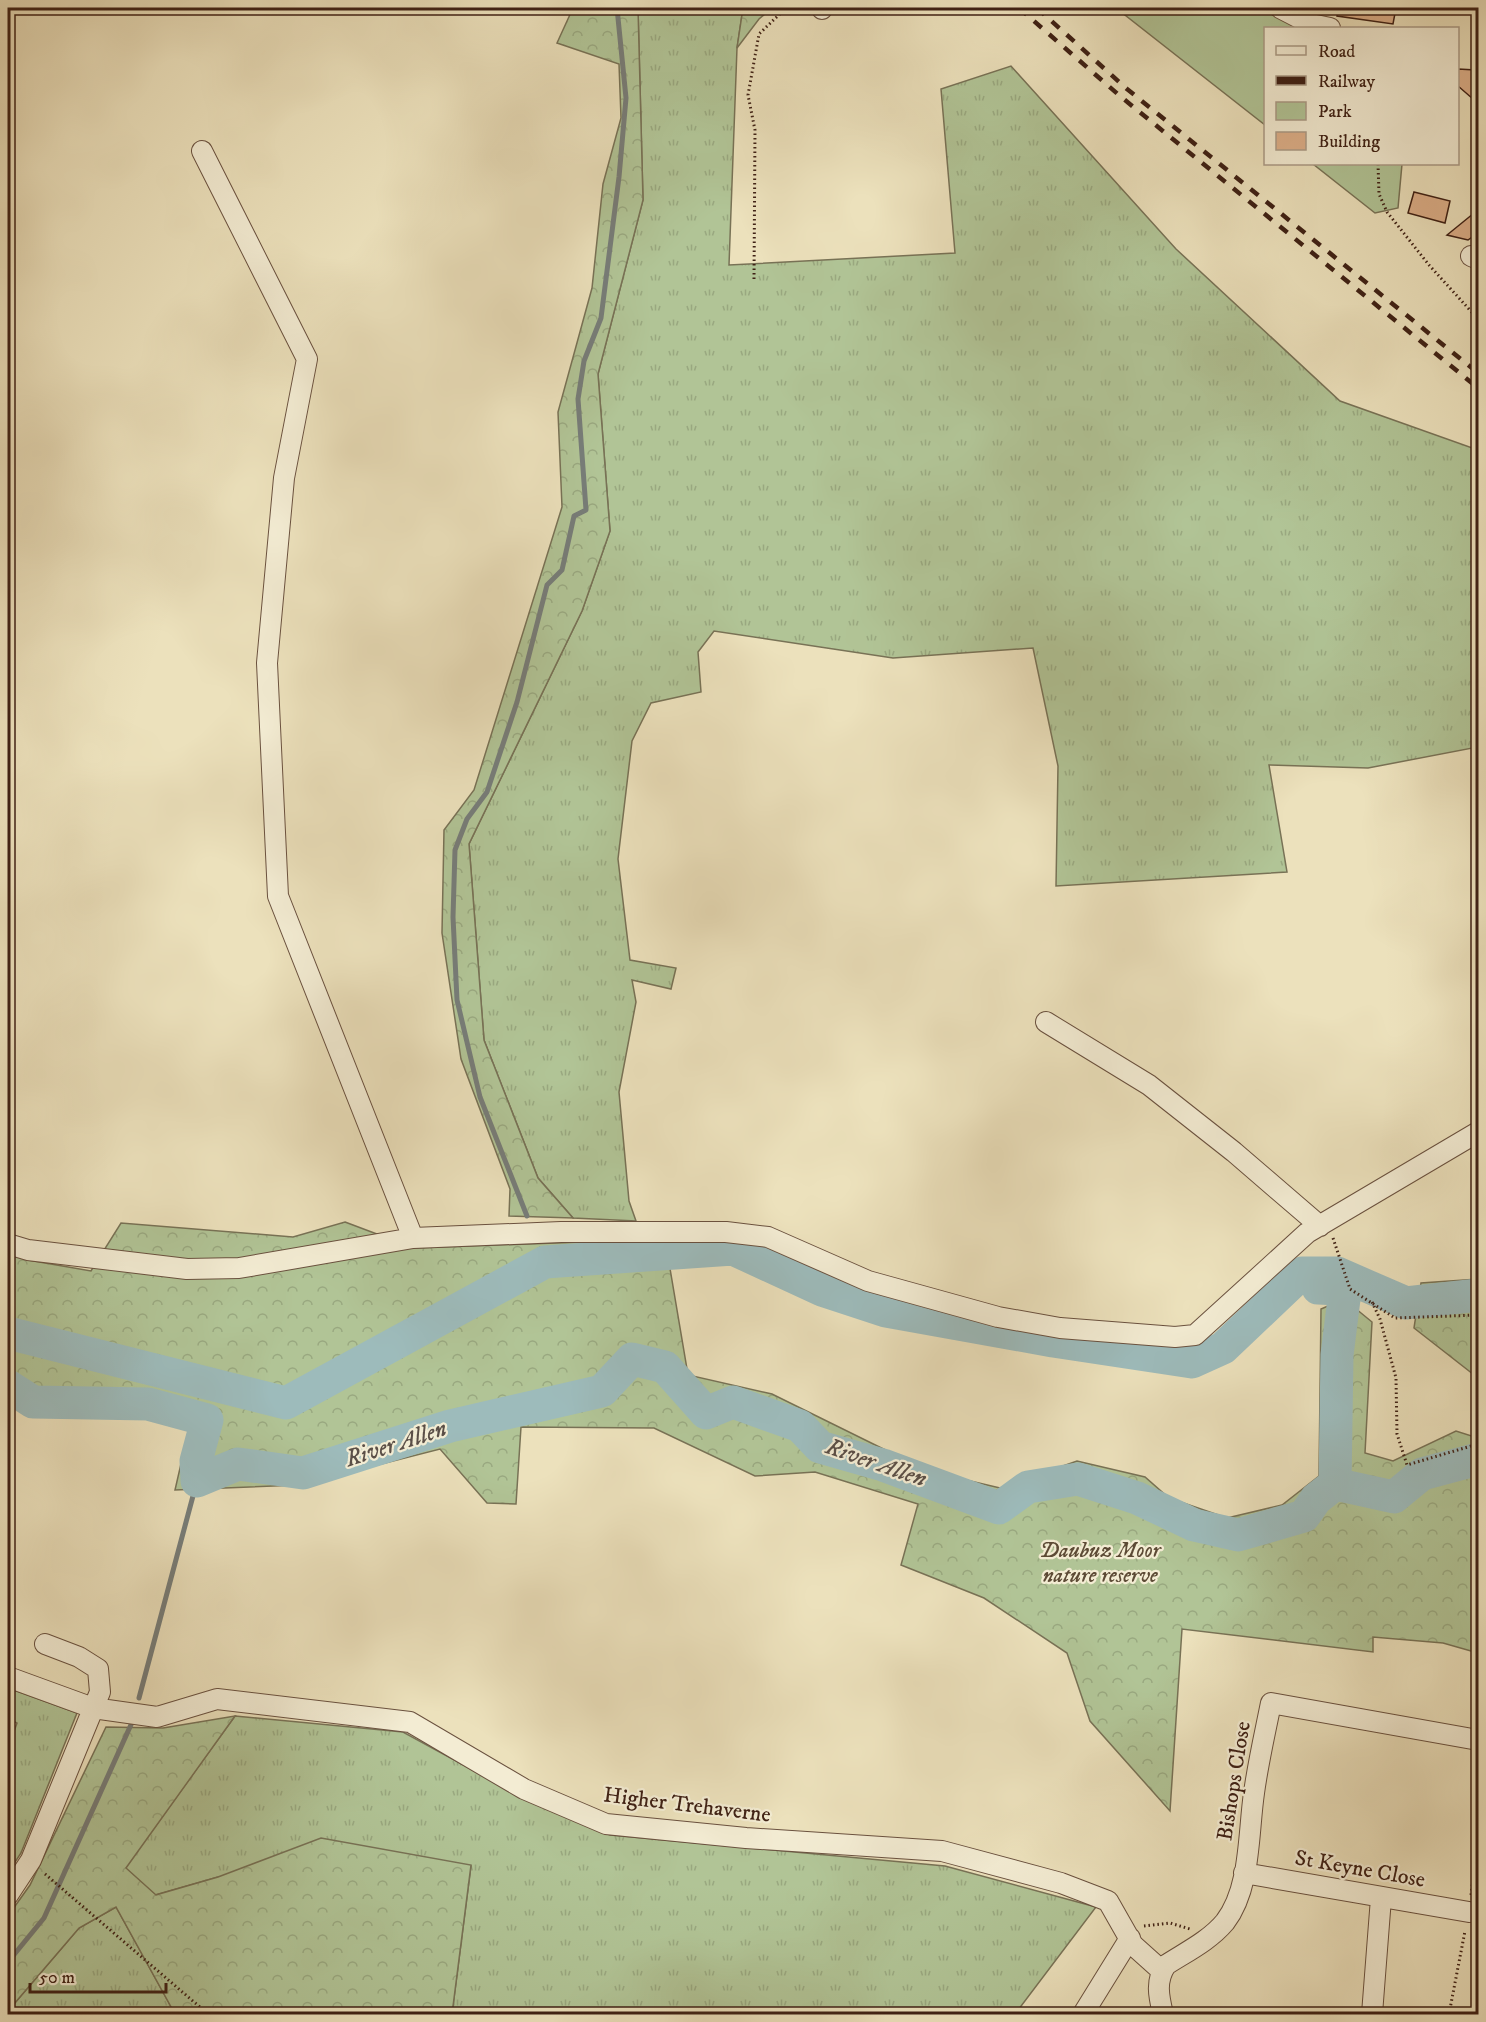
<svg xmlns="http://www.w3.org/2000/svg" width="1486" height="2022" viewBox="0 0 1486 2022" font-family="'IM FELL DW Pica',serif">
<defs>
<pattern id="grass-tufts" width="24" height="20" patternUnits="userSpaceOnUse" patternTransform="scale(1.5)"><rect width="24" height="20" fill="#b1c496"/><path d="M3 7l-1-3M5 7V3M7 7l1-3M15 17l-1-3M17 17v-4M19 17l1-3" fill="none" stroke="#99a880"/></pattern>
<pattern id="forest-crowns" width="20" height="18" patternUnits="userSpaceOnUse" patternTransform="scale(1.5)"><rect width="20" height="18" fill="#b1c496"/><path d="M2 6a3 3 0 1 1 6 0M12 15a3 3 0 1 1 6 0" fill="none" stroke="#99a880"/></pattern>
</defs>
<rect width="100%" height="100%" fill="#ece1bc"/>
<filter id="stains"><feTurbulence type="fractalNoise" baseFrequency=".00333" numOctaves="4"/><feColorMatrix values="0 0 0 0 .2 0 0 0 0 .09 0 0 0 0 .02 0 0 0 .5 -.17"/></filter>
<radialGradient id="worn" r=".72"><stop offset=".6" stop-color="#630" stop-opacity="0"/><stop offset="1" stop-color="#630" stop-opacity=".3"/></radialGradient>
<!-- grass -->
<path fill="url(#grass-tufts)" stroke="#787256" stroke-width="1.5" d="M638,8h105l-6,40 -8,217 226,-12 -14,-164 70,-23 165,183 164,152 138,49v297l-110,21 -99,-3 18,107 -231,14 2,-120 -25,-118 -140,10 -179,-27 -16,21 3,40 -50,11 -19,38 -14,118 12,101 46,8 -5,21 -39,-9 4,22 -17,90 10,109 7,20 -63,-3 -35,-40 -54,-138 -15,-196 113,-233 28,-80 -12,-157 45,-174z
M8,1688l69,25 -56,140 -13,20v-125l9,-25 -9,-5z
M235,1716l168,16 130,71 77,32 335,31 151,41 -81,107h-563l19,-148 -253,11 -63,18 -30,-27z
M116,1907l59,107h-167v-3l71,-83z"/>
<!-- forest -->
<path fill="url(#forest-crowns)" stroke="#787256" stroke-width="1.5" d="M573,8h65l5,192 -45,174 12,157 -28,80 -113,233 15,196 54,138 35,40 -64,-2 1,-27 -49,-130 -19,-126 2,-103 30,-40 88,-283 -4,-95 34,-124 11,-104 18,-66 -2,-54 -62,-21z
M743,8h29l-13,11 -22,29z
M345,1222l69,26 251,-9 23,136 84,19 156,77 72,17 77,-27 68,16 24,21 58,20 55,-13 37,-29 2,-167 23,-10 28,23 -7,131 28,8 63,-30 22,7v215l-35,-10 -70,-6v15l-191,-23 -12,182 -80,-90 -23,-68 -83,-55 -83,-33 17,-61 -103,-32 -60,4 -101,-48 -133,-1 -5,77 -29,-1 -47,-54 -141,36 -124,5 19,-83 -167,3 -19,-26v-153l20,29 63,11 30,-48 172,14z
M1478,1279v99l-64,-50 7,-45z
M235,1716l-109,152 30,27 62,-18 103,-39 150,27 -19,149h-277l-59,-107 -37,21 -71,83v-95l22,-31 76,-158 57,1z"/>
<!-- park -->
<path fill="#b1c496" stroke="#787256" stroke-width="1.5" d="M1116,8h153l32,20h-35l-1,97z
M1313,164h89l-4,44 -23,5z"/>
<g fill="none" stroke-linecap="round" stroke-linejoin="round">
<!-- stream -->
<path stroke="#777d79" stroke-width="5" d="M527,1216l-47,-119 -23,-97 -4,-83 2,-67 12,-31 20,-27 30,-90 30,-117 15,-15 12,-54 12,-6 -8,-111 6,-38 17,-43 18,-141 7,-79 -9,-90
M540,1249l5,13
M139,1698l58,-217
M8,1962l36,-44 90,-200"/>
<!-- river -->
<path stroke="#9dbbbb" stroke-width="33" d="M1318,1278v10l21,1 5,10 -7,56 -2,129
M8,1333l278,70 259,-141 188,-13 89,41 64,21 167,30 139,21 31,-14 79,-75h35l69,30 72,-8
M8,1386l25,16 115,2 59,16 -11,41 1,20 41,-17 65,9 147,-47 152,-35 30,-32 33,8 41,46 27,-11 67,24 20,21 63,18 116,43 29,-21 50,-8 59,19 57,27 44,10 66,-19 12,-17 19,-15 59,13 28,-23 56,-15"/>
</g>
<!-- building -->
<path fill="#dcaf89" stroke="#3f2115" stroke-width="1.5" d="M1338,8h58l-3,16 -56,-8z
M1458,69l17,1 -2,29 -15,-13z
M1414,192l36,9 -5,22 -37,-10z
M1479,209v23l-11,8 -21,-5z"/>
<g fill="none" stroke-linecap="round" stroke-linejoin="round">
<!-- minor casing -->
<g stroke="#6a513f" stroke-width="22">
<path id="minor" d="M822,8v1
M1280,8l31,16 19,4
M202,151l105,208 -23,119 -17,185 11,233 135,342
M1471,256l7,3
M1046,1022l103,63 85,67 86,74
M8,1244l20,6 159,19 52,-1 174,-30 148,-6h165l42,5 100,44 130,36 62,11 115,9 20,-2 112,-102 171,-101
M8,1677l85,31 64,9 60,-18 193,23 114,67 82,35 140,14 196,13 119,32 47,18 25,44 29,26
M1244,1873l225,39
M8,1895l23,-35 69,-168 -2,-23 -19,-12 -34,-13
M1083,2014l47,-76
M1163,2014c-4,-17 -8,-33 3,-49 20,-13 43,-24 59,-43 26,-34 23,-88 29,-129 4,-30 11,-60 17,-90l207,37
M1372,2014l9,-116"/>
</g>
<!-- path -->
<path stroke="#3f2115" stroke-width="3" stroke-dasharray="1.5 3" stroke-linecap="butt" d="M1255,8l8,5
M1378,164l1,30 8,18 42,53 49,54
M754,279l1,-149 -7,-35 11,-61 27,-26
M1333,1238l17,51 45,29 83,-3
M1372,1302l8,17 16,59 1,56 10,31 71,-21
M45,1874l163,140
M1471,1895l7,-56
M1144,1926l26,-3 20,6
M1449,2014l16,-83"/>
<!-- minor -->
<use href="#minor" stroke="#f3ecd3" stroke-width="20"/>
<!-- rail -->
<path stroke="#3f2115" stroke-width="4.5" stroke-dasharray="10 10" stroke-linecap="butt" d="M1019,8l101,88 358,292
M1037,8l90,81 351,284"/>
</g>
<g text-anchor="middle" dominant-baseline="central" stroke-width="4.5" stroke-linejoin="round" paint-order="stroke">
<!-- park labels -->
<g font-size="22" font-style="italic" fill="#5c4a35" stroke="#f3ecd3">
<text x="1100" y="1550">Daubuz Moor<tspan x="1100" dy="25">nature reserve</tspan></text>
</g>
<!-- street labels -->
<g font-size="22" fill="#3f2115" stroke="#f3ecd3">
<text transform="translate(1234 1781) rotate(-81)">Bishops Close</text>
<text transform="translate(687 1805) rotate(7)">Higher Trehaverne</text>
<text transform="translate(1360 1869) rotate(10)">St Keyne Close</text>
</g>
<!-- water labels -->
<g font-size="24" font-style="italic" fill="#5b4f47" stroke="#f3ecd3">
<text transform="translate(396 1444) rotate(-18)">River Allen</text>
<text transform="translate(876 1463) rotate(19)">River Allen</text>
</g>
</g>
<!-- margin -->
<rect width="1486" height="2022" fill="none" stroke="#ece1bc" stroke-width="30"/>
<rect x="9" y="9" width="1468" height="2004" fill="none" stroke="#3f2115" stroke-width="3"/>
<rect x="15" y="15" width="1456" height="1992" fill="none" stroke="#3f2115" stroke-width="1.5"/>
<!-- legend -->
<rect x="1264" y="27" width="195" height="138" fill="#f3ecd3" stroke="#ab9b87" stroke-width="1.5"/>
<rect x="1276" y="46" width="30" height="9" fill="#f3ecd3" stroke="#ab9b87" stroke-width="1.5"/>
<text x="1318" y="57" font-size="18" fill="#3f2115">Road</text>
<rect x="1276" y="76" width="30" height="9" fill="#3f2115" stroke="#ab9b87" stroke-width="1.5"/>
<text x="1318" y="87" font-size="18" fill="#3f2115">Railway</text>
<rect x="1276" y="102" width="30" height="18" fill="#b1c496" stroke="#ab9b87" stroke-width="1.5"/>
<text x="1318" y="117" font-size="18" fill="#3f2115">Park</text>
<rect x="1276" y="132" width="30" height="18" fill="#dcaf89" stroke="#ab9b87" stroke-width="1.5"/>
<text x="1318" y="147" font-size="18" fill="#3f2115">Building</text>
<!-- scale -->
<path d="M30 1983v9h136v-9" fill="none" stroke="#3f2115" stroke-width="3"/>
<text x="39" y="1983" font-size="18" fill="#3f2115" stroke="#f3ecd3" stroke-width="4.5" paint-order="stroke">50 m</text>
<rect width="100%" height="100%" filter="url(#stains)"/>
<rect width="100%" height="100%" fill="url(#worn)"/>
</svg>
